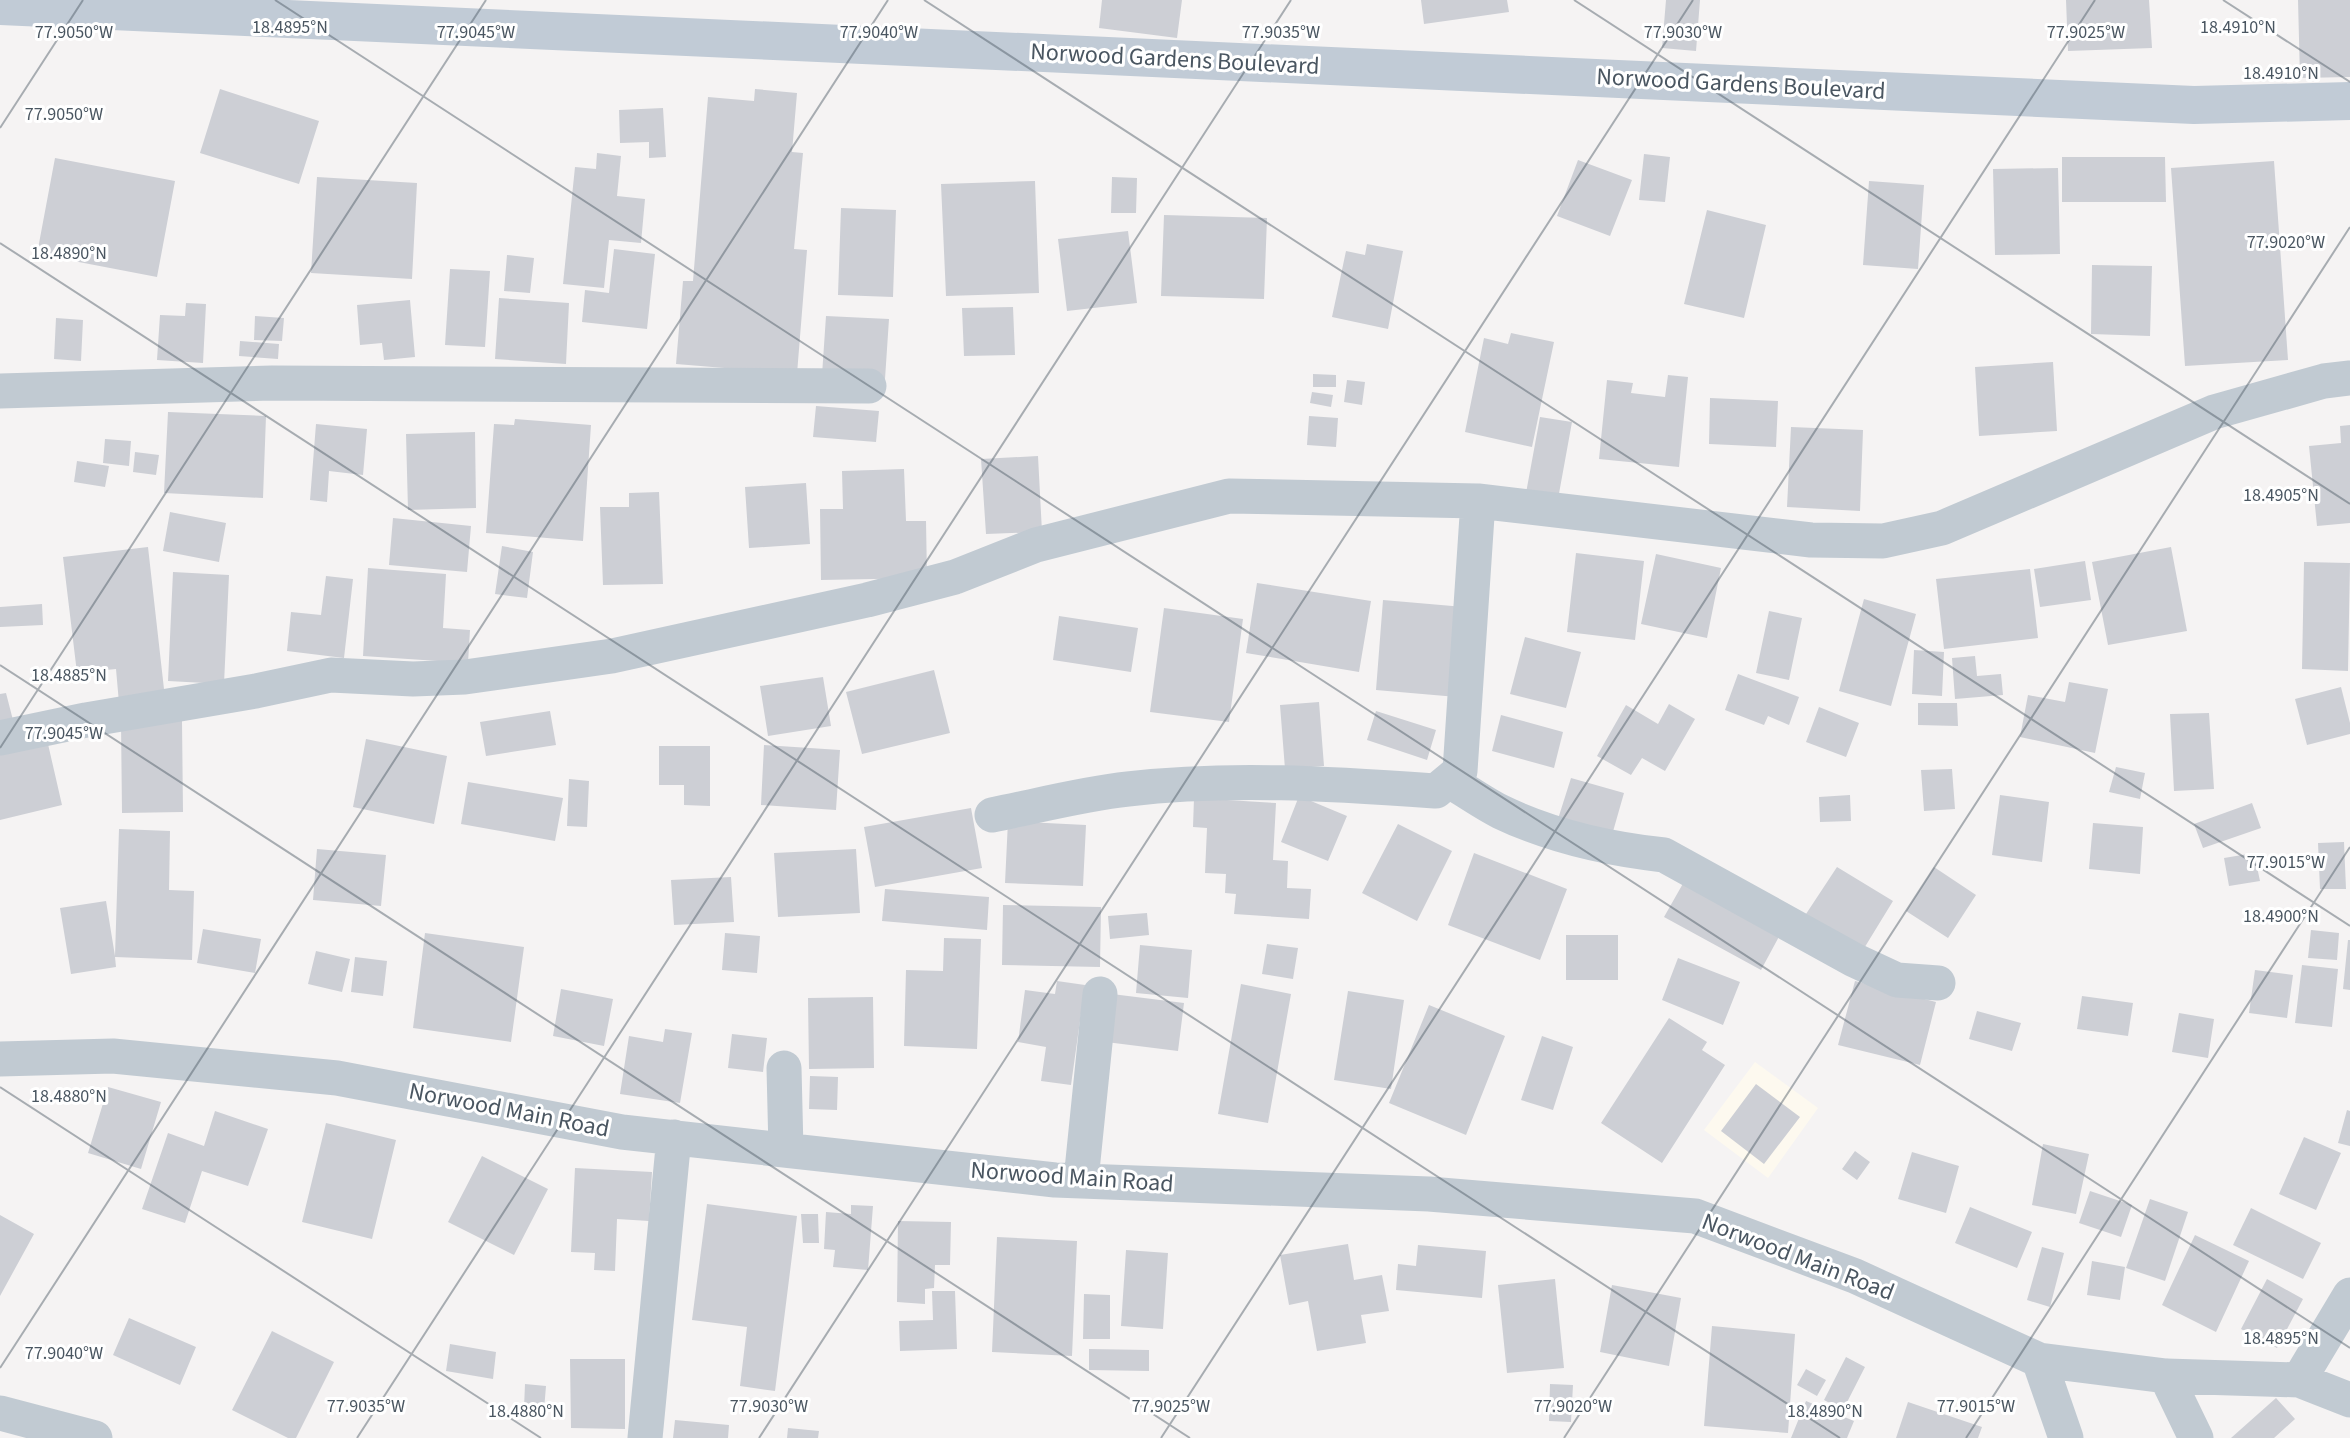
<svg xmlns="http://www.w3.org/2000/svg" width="2350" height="1438" viewBox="0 0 2350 1438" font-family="'Source Sans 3',sans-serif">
<rect width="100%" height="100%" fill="#f5f3f3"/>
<!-- commercial -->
<path fill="#fdf9ef" d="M1755,1062l63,46 -50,70 -64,-48z"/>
<!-- building -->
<path fill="#cdcfd5" d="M1102,0h80l-5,38 -78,-10z
M1421,0h86l2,12 -85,12z
M1666,0h34l-4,51 -34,-3z
M2066,0h83l3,48 -84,3z
M2298,0h52v77l-50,1z
M220,89l99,32 -20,63 -99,-31z
M755,89l42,4 -5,59 11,1 -9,96 13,1 -10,124 -121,-10 7,-83h10l15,-184 46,4z
M663,108l3,49 -17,1v-16l-29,1 -1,-33z
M597,153l24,3 -4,40 28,3 -4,44 -32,-3 -5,48 -41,-4 12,-117 21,2z
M1644,154l26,3 -5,45 -26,-2z
M2062,157h103l1,45h-104z
M55,158l120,23 -18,96 -120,-23z
M1578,160l54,20 -22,56 -53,-20z
M2274,161l14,199 -103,6 -14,-198z
M2058,168l2,86 -65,1 -2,-86z
M317,177l100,6 -5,96 -101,-6z
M1112,177l25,1 -1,35h-25z
M1035,181l4,112 -93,3 -5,-112z
M1869,181l55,4 -6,84 -55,-4z
M841,208l55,2 -3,87 -55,-2z
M1707,210l59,15 -22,93 -60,-14z
M1164,215l103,3 -3,81 -103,-3z
M1128,231l9,72 -70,8 -9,-72z
M1367,244l36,7 -15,78 -56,-12 14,-66 19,4z
M614,249l41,5 -8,75 -65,-7 3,-32 24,3z
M507,255l27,3 -4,35 -26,-2z
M2092,265l60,1 -2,70 -59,-2z
M450,269l40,2 -5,76 -40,-2z
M499,298l70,5 -3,61 -71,-5z
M410,300l5,57 -31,3 -2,-17 -22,2 -3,-40z
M186,303l20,1 -3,59 -46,-3 3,-45 25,1z
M1013,307l2,48 -51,1 -2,-48z
M255,316l29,2 -2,23 -28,-1z
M826,316l63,3 -4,60 -63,-4z
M56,318l27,2 -2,41 -27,-2z
M1511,333l43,9 -22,105 -67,-15 19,-94 24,6z
M240,341l39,3 -1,15 -39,-3z
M2053,362l4,69 -78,5 -4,-69z
M1313,374l23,1v12h-23z
M1668,375l20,2 -9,90 -80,-8 8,-79 26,3 -2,10 34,4z
M1347,380l18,2 -3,23 -18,-3z
M1312,392l21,3 -2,12 -21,-4z
M1710,398l68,3 -2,46 -67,-3z
M816,406l63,5 -3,31 -63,-5z
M168,412l98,4 -3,82 -99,-5z
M1309,416l29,2 -2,29 -29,-2z
M1540,417l32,5 -14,77 -32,-6z
M515,419l76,6 -8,116 -97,-8 8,-109 20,1z
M316,424l51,5 -4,46 -34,-4 -2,31 -17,-2z
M2350,425v98l-33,3 -8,-80 32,-3 -1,-17z
M1791,427l72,3 -3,81 -73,-4z
M475,432l1,76 -68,2 -2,-76z
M105,439l26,2 -2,25 -26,-3z
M135,452l24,3 -3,20 -23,-3z
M1038,456l4,76 -56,2 -5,-75z
M77,461l32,5 -4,21 -31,-5z
M904,469l2,52h20l1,57 -106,2 -1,-71h23l-1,-38z
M806,483l4,61 -61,4 -4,-61z
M659,492l4,92 -60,1 -3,-78h29v-14z
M170,512l56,11 -7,39 -56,-11z
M393,518l78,8 -4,46 -78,-7z
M502,546l31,6 -6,46 -32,-4z
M148,547l17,151 -46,5 -3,-34 -39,4 -14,-116z
M2171,547l16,84 -79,14 -16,-83z
M1576,553l68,8 -9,79 -68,-8z
M1656,554l65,14 -14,70 -66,-14z
M2085,561l6,39 -51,7 -6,-38z
M2304,562l46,1 -2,108 -46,-2z
M368,568l78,6 -3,54 27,2 -2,33 -105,-7z
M2030,569l8,69 -94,11 -8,-70z
M173,572l56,3 -5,109 -56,-3z
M326,576l27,3 -9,79 -57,-7 4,-39 30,3z
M1257,583l114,18 -12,71 -113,-19z
M1864,599l52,15 -25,92 -52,-15z
M1383,600l81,7 -7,90 -81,-7z
M42,604l1,21 -43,2v-20z
M1164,608l79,11 -14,103 -79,-10z
M1769,611l33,7 -13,62 -33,-7z
M1059,616l79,12 -7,44 -78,-12z
M1525,637l56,15 -15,56 -56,-14z
M1914,650l30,2 -2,44 -30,-2z
M1975,656l2,20 24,-2 2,21 -48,4 -3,-41z
M934,670l16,63 -88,21 -16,-62z
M1738,674l61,23 -10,28 -21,-9 -4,9 -39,-15z
M823,677l8,49 -63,10 -8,-50z
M2069,682l39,7 -13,64 -75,-16 8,-42 37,7z
M2341,687l9,36v11l-43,11 -12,-46z
M6,693l8,31 -14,3v-33z
M1319,702l5,64 -39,3 -5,-64z
M1918,703h39l1,23 -40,-1z
M1669,704l26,15 -30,52 -23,-13 -11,17 -34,-19 29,-51 32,19z
M1819,707l40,16 -13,34 -40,-15z
M550,711l6,34 -70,11 -6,-34z
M1376,711l60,19 -9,30 -60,-20z
M2209,713l5,76 -40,2 -4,-77z
M1501,715l62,17 -9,36 -62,-17z
M182,721l1,91 -61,1 -1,-91z
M366,739l81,17 -13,68 -81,-17z
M48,744l14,61 -62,15v-65z
M764,745l76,5 -4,60 -75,-5z
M659,746h51v60l-26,-1v-20h-25z
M2116,767l29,6 -5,26 -31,-7z
M1952,769l3,40 -31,2 -3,-41z
M1571,778l53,15 -12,42 -54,-16z
M569,779l20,2 -2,46 -20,-1z
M468,782l95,16 -8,43 -94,-17z
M1850,795l1,26 -31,1 -1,-25z
M2000,795l49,7 -7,60 -50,-7z
M1299,796l48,20 -19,45 -47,-19z
M1194,798l82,5 -3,57 15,1 -1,27 24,1 -2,30 -75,-5 2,-20 -11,-1 1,-19 -21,-1 2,-45 -14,-1z
M2252,803l9,25 -58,20 -9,-24z
M971,808l11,60 -107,19 -11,-60z
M1008,821l78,4 -3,61 -78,-3z
M2093,823l50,4 -3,47 -51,-5z
M1398,824l54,27 -35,70 -55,-28z
M119,829l51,2 -1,59 25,1 -2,69 -77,-3 1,10 -45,7 -11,-66 46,-7 9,55z
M2344,842l2,47h-26l-2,-46z
M317,849l69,6 -5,51 -68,-6z
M856,849l4,64 -82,4 -4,-64z
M1474,853l93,36 -27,71 -92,-35z
M2254,853l6,28 -31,5 -5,-28z
M1837,867l56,34 -30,49 -57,-36z
M1934,867l42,28 -28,43 -42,-27z
M731,877l3,45 -60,3 -3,-45z
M1685,880l96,53 -20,37 -97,-53z
M885,889l104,8 -2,33 -105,-9z
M1003,905l98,2 -1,60 -98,-2z
M1147,913l2,22 -39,4 -2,-23z
M203,929l58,10 -6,34 -58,-10z
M2311,930l28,3 -2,27 -29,-2z
M425,933l99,14 -13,95 -98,-14z
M725,933l35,3 -3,37 -35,-3z
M1566,935h52v45h-52z
M944,938l37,1 -4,110 -73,-3 2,-76 37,1z
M2348,940h2v50l-7,-1z
M1267,944l31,4 -5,31 -31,-5z
M1140,945l52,5 -4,48 -52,-5z
M316,951l34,8 -8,33 -34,-8z
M355,957l32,4 -4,35 -32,-4z
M1678,958l62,24 -17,43 -61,-25z
M2302,965l36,4 -6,58 -37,-4z
M2255,970l38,5 -6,43 -38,-5z
M1057,981l28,4 -14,100 -30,-4 5,-34 -28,-5 7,-52 30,4z
M1855,981l81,21 -16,63 -82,-20z
M1241,984l50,10 -23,129 -50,-9z
M561,989l52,10 -9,47 -51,-10z
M1348,991l56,9 -13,89 -57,-9z
M1112,994l72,9 -6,48 -72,-9z
M2082,996l51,7 -5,33 -51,-7z
M873,997l1,71 -65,1 -1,-71z
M1429,1005l76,31 -39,99 -77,-32z
M1977,1011l44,12 -9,28 -43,-12z
M2179,1013l35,6 -6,39 -36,-6z
M1669,1018l38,24 -5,8 23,15 -63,98 -61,-40z
M665,1029l27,4 -12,70 -60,-9 9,-58 34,6z
M732,1034l35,4 -4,34 -35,-4z
M1542,1036l31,11 -20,63 -32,-10z
M810,1076l28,1 -1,33 -28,-1z
M1756,1084l44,33 -36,47 -43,-33z
M108,1087l53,15 -20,67 -53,-16z
M2347,1110l3,1v35l-12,-3z
M215,1111l53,18 -20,57 -46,-15 -17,52 -43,-14 26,-76 36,13z
M326,1123l70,17 -24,99 -70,-17z
M2304,1137l37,16 -25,57 -37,-16z
M2043,1144l46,10 -13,60 -44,-9z
M1855,1151l15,11 -13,18 -15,-11z
M1912,1152l47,14 -13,47 -48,-14z
M482,1156l66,33 -34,66 -66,-33z
M575,1168l77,4 -3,49 -32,-2 -2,52 -21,-1 1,-17 -24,-1z
M2090,1191l42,14 -11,32 -42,-14z
M2150,1199l38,13 -23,69 -39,-13z
M707,1204l90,12 -22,175 -35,-5 7,-59 -55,-7z
M851,1205l22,1 -5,64 -35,-3 2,-17 -11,-1 2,-37 25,2z
M1970,1207l62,25 -15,36 -62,-25z
M2251,1208l70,35 -18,36 -70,-34z
M801,1214h17l1,29h-16z
M0,1215l34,19 -34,62z
M898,1221l53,1 -1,43h-15l-1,23 -9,1v15l-28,-2z
M2195,1235l54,26 -33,71 -54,-27z
M997,1237l80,4 -5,115 -80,-4z
M1348,1244l6,36 28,-5 7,36 -28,4 5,28 -49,8 -9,-50 -19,4 -9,-50z
M1418,1245l68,6 -4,47 -86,-8 2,-26 18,2z
M2042,1247l22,6 -14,54 -23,-7z
M1126,1250l42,3 -5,76 -42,-3z
M2092,1261l33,6 -5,33 -33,-5z
M1555,1279l9,89 -57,5 -9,-88z
M2267,1279l36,20 -26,49 -36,-19z
M1612,1285l69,13 -12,68 -69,-14z
M932,1291h23l2,58 -57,2 -1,-30 34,-1z
M1084,1294l26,1v44h-27z
M129,1318l67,29 -16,38 -67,-30z
M1712,1326l83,8 -7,99 -84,-7z
M272,1331l62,31 -38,76h-8l-56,-28z
M450,1344l46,8 -3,27 -47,-8z
M1089,1349l60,1v21l-60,-1z
M1846,1357l19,10 -22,43 -19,-10z
M570,1359h55v70l-54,-1z
M1806,1369l20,11 -9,16 -20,-11z
M525,1384l21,2 -2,24 -20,-2z
M1550,1384l23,1 -2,37 -22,-1z
M2276,1398l19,21 -21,19h-43z
M1806,1401l48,20 -7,17h-56z
M1908,1402l74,25 -4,11h-82z
M675,1420l54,5 -1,13h-55z
M788,1428l31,3 -1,7h-31z"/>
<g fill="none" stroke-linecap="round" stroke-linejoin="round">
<!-- street -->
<path stroke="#c1cad2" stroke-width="35" d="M0,391l272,-8 597,3
M0,738l86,-18 170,-29 75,-16 82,4 52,-2 147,-21 255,-56 88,-23 81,-32 193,-49 249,5 333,39 72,1 59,-13 272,-116 110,-31 26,-3
M1449,781c18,10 34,22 52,31 50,24 108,37 163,43l190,105 43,20 41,3
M992,815c45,-9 90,-21 136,-26 103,-12 205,-5 308,2l24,-20 18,-270
M0,1059l113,-3 224,22 285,54 433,48 374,14 266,22 160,60 184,84 27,78
M784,1068l2,82
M1081,1180l19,-186
M2039,1360l127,16 133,4 51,20
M2166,1376l30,62
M2299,1380l51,-85
M0,1413l95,25
M645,1438l29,-301"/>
<!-- secondary -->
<path stroke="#c1cbd6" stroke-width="38" d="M0,6l2194,99 156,-4"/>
</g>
<!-- ticks -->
<path fill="none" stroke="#4a5661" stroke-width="2" stroke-opacity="0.45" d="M275,0l2075,1348M924,0l1426,926M1574,0l776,504M2223,0l127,82M0,128l83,-128M0,243l1840,1195M0,665l1190,773M0,748l486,-748M0,1087l541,351M0,1368l888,-1368M357,1438l934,-1438M759,1438l934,-1438M1161,1438l934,-1438M1564,1438l786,-1211M1966,1438l384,-591"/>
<g text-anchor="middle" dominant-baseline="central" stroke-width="6" stroke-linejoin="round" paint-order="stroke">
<!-- street labels -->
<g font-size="24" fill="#4a5661" stroke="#fff">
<text transform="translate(1175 59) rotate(3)">Norwood Gardens Boulevard</text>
<text transform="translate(1741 84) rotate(3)">Norwood Gardens Boulevard</text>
<text transform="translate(509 1110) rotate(11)">Norwood Main Road</text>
<text transform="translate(1072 1177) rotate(4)">Norwood Main Road</text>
<text transform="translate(1798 1257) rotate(21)">Norwood Main Road</text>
</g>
</g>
<g font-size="18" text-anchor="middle" fill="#4a5661" stroke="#fff" stroke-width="6" stroke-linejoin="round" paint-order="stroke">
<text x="290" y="33">18.4895°N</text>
<text x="2238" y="33">18.4910°N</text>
<text x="74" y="38">77.9050°W</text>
<text x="2086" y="38">77.9025°W</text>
<text x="476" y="38">77.9045°W</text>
<text x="879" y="38">77.9040°W</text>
<text x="1281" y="38">77.9035°W</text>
<text x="1683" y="38">77.9030°W</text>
<text x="2281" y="79">18.4910°N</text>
<text x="64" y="120">77.9050°W</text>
<text x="2286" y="248">77.9020°W</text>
<text x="69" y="259">18.4890°N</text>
<text x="2281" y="501">18.4905°N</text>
<text x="69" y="681">18.4885°N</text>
<text x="64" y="739">77.9045°W</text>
<text x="2286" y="868">77.9015°W</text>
<text x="2281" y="922">18.4900°N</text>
<text x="69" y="1102">18.4880°N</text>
<text x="2281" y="1344">18.4895°N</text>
<text x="64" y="1359">77.9040°W</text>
<text x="366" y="1412">77.9035°W</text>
<text x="769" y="1412">77.9030°W</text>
<text x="1171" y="1412">77.9025°W</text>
<text x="1573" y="1412">77.9020°W</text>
<text x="1976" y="1412">77.9015°W</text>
<text x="526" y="1417">18.4880°N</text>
<text x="1825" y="1417">18.4890°N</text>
</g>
</svg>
